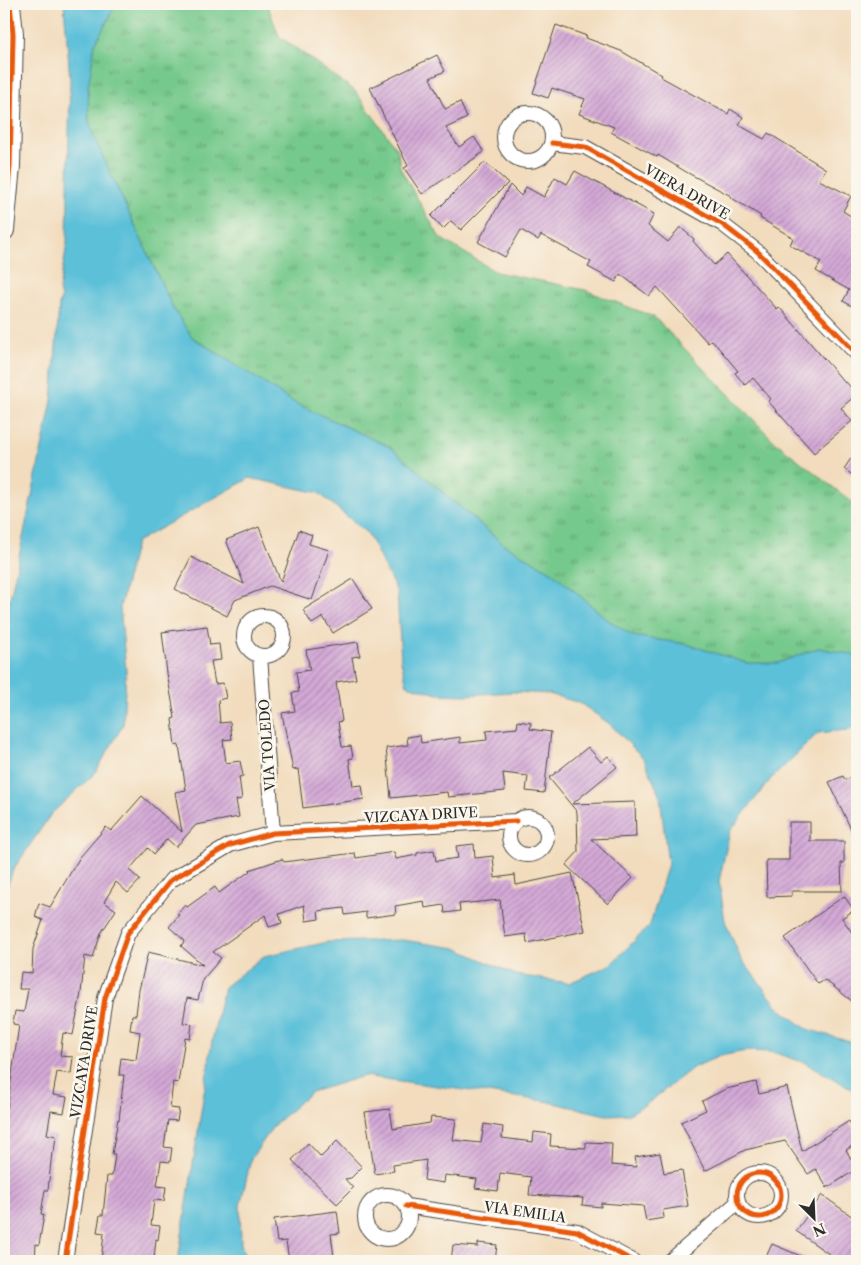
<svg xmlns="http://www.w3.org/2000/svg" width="861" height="1265" viewBox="0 0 861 1265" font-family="'Libre Caslon Text',serif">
<defs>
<pattern id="grass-tufts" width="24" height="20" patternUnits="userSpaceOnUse" patternTransform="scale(1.25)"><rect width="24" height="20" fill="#76c98c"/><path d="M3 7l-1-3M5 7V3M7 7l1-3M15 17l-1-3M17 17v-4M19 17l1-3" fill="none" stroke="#61a373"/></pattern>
<pattern id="building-hatch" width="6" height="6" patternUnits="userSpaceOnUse" patternTransform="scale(1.25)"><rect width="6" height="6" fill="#d4a9d7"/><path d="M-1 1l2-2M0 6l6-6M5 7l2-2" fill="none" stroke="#ac8aaf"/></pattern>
</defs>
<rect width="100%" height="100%" fill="#fbf7ec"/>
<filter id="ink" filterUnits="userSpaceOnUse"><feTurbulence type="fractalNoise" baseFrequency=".02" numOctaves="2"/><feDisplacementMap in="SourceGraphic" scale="10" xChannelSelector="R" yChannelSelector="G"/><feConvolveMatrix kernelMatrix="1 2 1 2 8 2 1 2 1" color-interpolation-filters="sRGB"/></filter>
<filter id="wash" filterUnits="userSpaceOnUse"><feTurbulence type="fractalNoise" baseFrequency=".0096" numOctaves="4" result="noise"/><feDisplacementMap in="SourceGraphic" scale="20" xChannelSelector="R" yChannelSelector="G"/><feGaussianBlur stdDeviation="1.12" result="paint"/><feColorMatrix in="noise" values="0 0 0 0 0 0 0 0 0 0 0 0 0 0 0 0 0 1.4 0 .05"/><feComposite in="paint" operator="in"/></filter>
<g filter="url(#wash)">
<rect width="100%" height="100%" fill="#f2dcbd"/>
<!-- grass -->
<path fill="url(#grass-tufts)" stroke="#507a5c" d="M106,4h161l12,32 76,55 43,60 2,17 40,70 56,34 89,18 69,27 120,124 83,65v193l-135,-7 -548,-340 -90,-193 -1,-96z"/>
<!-- water -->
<path fill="#5bc0d9" stroke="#437682" d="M64,4h52l-21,40 -7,44 1,33 8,23 76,164 19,29 103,66 95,44 113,97 48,27 57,49 25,16 53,8 61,19h31l40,-15 39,7v74l-39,4 -48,47 -40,51 -11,50 6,40 16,38 38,49 28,21 50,15v48l-51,-29 -34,-11 -26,-1 -26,5 -26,11 -46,36 -19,11 -23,1 -61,-14 -181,-25 -53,16 -37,33 -23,34 -11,47 1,38 5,17h-68l34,-220 12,-54 40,-31 64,-14 75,-2 53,8 60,27 53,8 41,-18 40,-40 18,-61 -8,-68 -16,-37 -33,-34 -31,-22 -31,-9 -36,-2 -48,3 -27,-1 -31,-9 -6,-24 -4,-69 -29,-58 -49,-41 -69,-15 -114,64 -16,65 6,64 -3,54 -28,48 -44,41 -38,56 -9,25v-268l48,-226 7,-96 2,-7 -2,-8 8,-46 3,-165z"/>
<g id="blocks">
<!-- building -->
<path fill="url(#building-hatch)" d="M556,25l31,11 -1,2 35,13 41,24 -1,2 67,37 2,-5 13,8 -4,8 25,14 4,-6 58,36 -7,11 32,16 -8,15 14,9v89l-14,-8 6,-11 -33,-19 5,-9 -31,-17 3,-7 -33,-20 1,-2 -31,-19 1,-1 -43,-23 -30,-18 -1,2 -46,-25 3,-5 -35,-13 6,-15 -33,-11 -4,10 -15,-5z
M437,55l8,16 -15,7 15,31 15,-7 7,16 -21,10 13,19 15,-10 10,15 -62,42 -18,-26 4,-2 -38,-78z
M485,162l23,21 -47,47 -10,-9 -8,8 -12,-13z
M575,171l79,43 -6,12 20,16 12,-15 14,12 -1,2 21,24 13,-11 50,55 2,-2 66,76 1,-1 11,12 -16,14 11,13 -38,32 -46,-52 3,-2 -18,-21 -8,7 -10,-12 3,-2 -26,-31 -4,3 -51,-56 -8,9 -29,-22 -4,8 -28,-15 3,-5 -50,-27 -3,5 -17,-10 -16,27 -27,-15 32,-57 11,11 5,-9 18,10 11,-20 12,7z
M857,449v29l-13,-9z
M259,527l22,55 18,-52 13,5 -3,9 20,6 -17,50 -42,-14 -35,14 -8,16 -52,-27 16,-32 53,27 -18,-44z
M353,579l19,30 -39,24 -10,-16 -11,7 -9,-14z
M207,626l3,19 9,-1 2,16 -10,1 4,23 8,-1 3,15 -8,2 2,23 10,-1 2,17 -9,1 3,23 14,-2 3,15 -4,1 3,22 -6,1 3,17 -43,8 -20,22 -9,-8 -13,15 -6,-6 -19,22 11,10 -12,13 -12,-11 -12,20 12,8 -15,23 -8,25 -8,-2 -4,37 -8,42 -10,-2 -3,23 13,1 -2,17 -14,-2 -4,23 14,2 -3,16 -13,-2 -4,23 9,2 -2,16h-2l-4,38h-3l-4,24 3,1 -5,30 -3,-1 -1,17h-31v-147l1,-6 2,1 12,-84 -6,-1 2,-13 9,1 4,-23h-9l2,-17 11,1 1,-24 10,-29 -8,-3 4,-14 11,4 30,-50 26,-30 5,4 31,-35 40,36 -7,-40 11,-2 -7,-45 -4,1 -3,-27 3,-1 -8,-45 -5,-41z
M358,642l2,14 -8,1 4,22 -20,3 6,39 -4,1 4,25 9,-1 2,12 -4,1 4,27 9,-1 2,14 -61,9 -5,-39 -5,1 -11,-57 13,-2 -3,-18 7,-1 -3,-20 14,-2 -4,-20z
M518,721l13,2 -1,6 21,3 -7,61 -18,-2 2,-15 -25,-3 2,18 -57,6 -1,-5 -56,6 -5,-50 22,-3 -1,-8 13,-2 1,8 39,-6v6l27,-3 -1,-9 31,-3z
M588,747l13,15 7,-6 9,11 -45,37 63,-2 1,35 -45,2 42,39 -25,26 -42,-39 12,-13 -1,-40 -28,-34z
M857,775v67l-28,-60 14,-6 2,4z
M789,822h21v19h34v22h-3l1,28h-50v5l-25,1 -1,-37h23z
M474,844l1,14 18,-2 2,22 20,-3 1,10 56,-12 13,58 -58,12 -1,-9 -21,3 -5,-37 -41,4 1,7 -15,2 -1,-8 -19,3 -1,-7 -29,5 1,8 -30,4v-6l-21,3 -1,-7 -26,3 1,8 -13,2 -2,-16 -25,9 3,9 -13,4 -4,-12 -52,37 8,6 -18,21 -5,21 -11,-2 -4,25 9,1 -2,15 -5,-1 -7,45 -5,-1 -3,26 9,1 -2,12 -9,-1 -4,27 8,1 -2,14 -9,-1 -4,25 9,1 -2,14 -10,-1 -3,25 9,1 -2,14 -2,-1 -2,20 -9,-1v3h-44l3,-28 -7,-1 3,-17h3l4,-39h5l3,-22h-3l6,-35 1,1 5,-45h-5l2,-17 15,2 4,-28 -10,-2 2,-15h4l3,-25 9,-38 55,13 -22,-19 4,-5 -16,-14 10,-12 -2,-1 8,-9 2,2 28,-20 4,6 31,-22 -1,-1 33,-11 2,3 71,-9 1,5 38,-6 2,7 21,-4v-2l17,-3 2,11 22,-3 -2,-12z
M844,896l10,14 -12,8 15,22v65l-32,-25 -7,4 -33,-46z
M756,1082l3,12 28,-7 15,64 47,-30 8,13v9l-11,7 11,19 -30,19 -11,-19 -8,5 -23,-33 -40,9 -40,21 -24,-49 25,-12 -4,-9 24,-12z
M390,1109l3,20 37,-6 1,-6 25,2 -3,21 28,3 3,-19 19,3 -1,11 31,4 1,-10 17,2 -1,12 36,2v-6l26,1 -1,22 26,2 -2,-10 25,-4 4,20 18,-3 6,36 -25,4 1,8 -18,3 -3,-15 -42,-3v4l-19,-2 1,-7 -54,-3 2,-18 -31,-4 -2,18 -23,-3 2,-9 -32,-4 -1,8 -20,-3 2,-20 -33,5 1,6 -19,3 -10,-62z
M337,1141l25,26 -11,11 -6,1 8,9 -16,16 -45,-44 16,-17 13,14z
M822,1195l35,25v37l-3,4h-15l-43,-30z
M337,1211l3,22 -9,1 3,23 -45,4 -3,-20 -9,1 -3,-23z
M478,1243l19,2 -2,16h-44l2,-16 25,2z
M772,1244l41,17h-49z"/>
</g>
</g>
<g filter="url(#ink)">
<use href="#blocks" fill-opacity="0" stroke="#494641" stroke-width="1"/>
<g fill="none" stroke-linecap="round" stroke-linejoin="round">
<!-- street casing -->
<g stroke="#494641" stroke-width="16">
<path id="street" d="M504 137a24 24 0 1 1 48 0a24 24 0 1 1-48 0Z
M552,143l33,4 137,77 35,27 100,103
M244 636a20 20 0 1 1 40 0a20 20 0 1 1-40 0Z
M260,656l13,177
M509 836a19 19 0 1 1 38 0a19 19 0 1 1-38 0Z
M737 1195a22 22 0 1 1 44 0a22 22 0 1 1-44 0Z
M365 1217a22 22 0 1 1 44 0a22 22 0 1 1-44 0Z
M406,1206l171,25 56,30
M65,1261l40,-263 23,-65 43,-53 59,-35 43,-12 243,-12
M670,1261l68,-59"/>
</g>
<!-- secondary casing -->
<g stroke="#494641" stroke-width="22">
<path id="secondary" d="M4,230l6,-64 3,-132 -3,-30"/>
</g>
<!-- street -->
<use href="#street" stroke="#fff" stroke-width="14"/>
<!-- secondary -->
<use href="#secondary" stroke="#fff" stroke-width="20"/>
<!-- cycleway casing -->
<g stroke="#fbf7ec" stroke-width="8">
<path id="cycleway" d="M552,143l33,4 137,77 35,27 100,103
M4,230l6,-64 3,-132 -3,-30
M737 1195a22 22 0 1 1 44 0a22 22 0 1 1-44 0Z
M406,1206l171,25 56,30
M65,1261l40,-263 23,-65 43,-53 59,-35 43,-12 243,-12"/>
</g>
<!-- cycleway -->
<use href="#cycleway" stroke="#e8590c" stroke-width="5"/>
</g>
</g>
<g text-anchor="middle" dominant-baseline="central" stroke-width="5" stroke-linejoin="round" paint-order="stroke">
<!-- street labels -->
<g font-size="14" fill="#2b2b2b" stroke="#fbf7ec">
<text transform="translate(687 192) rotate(30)">VIERA DRIVE</text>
<text transform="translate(267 745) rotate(-94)">VIA TOLEDO</text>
<text transform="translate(421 815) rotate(-3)">VIZCAYA DRIVE</text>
<text transform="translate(84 1062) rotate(-81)">VIZCAYA DRIVE</text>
<text transform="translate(525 1212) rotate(8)">VIA EMILIA</text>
</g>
</g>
<!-- margin -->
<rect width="861" height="1265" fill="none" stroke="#fbf7ec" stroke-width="20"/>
<!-- north arrow -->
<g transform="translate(814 1218) rotate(156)" stroke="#fbf7ec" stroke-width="4" paint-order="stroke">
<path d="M0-4L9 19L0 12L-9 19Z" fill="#2b2b2b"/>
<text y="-8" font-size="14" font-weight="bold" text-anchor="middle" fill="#2b2b2b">N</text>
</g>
</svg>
